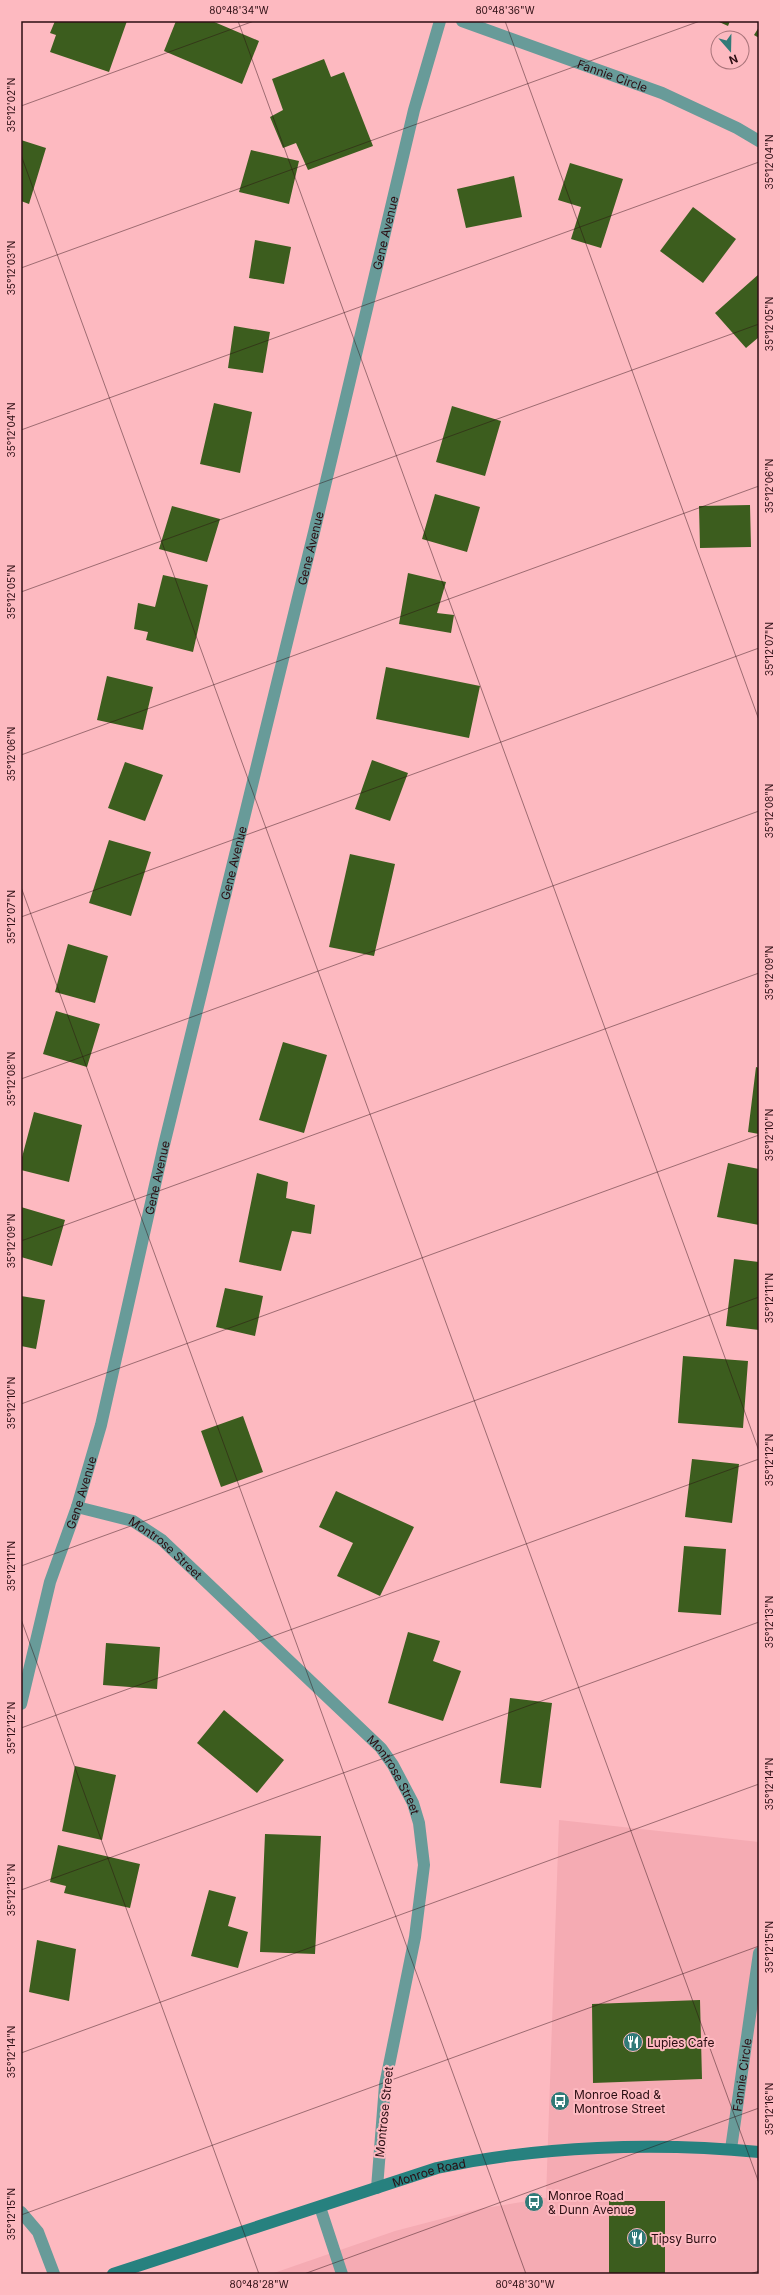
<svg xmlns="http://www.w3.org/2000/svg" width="780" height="2295" viewBox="0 0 780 2295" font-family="Inter,sans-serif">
<rect width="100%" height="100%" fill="#fdb9c0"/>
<!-- built -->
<path fill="#f5abb3" d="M559,1820l200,22v432h-488l124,-43 84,-22 67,-11z"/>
<!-- building -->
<path fill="#3c5d1e" d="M55,21h72l-18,51 -59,-20 6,-17 -6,-2z
M176,21h36l47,20 -17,43 -78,-33z
M717,21h13l-2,5z
M759,27v11l-5,-3z
M324,59l7,18 13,-5 29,74 -65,24 -12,-27 -13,5 -13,-31 13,-7 -11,-31z
M21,140l25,8 -17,56 -8,-3z
M251,150l48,11 -10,43 -50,-12z
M570,163l53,16 -22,69 -30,-9 10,-32 -23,-7z
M514,176l8,41 -56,11 -9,-39z
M693,207l43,32 -33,44 -43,-32z
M255,240l36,7 -7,37 -35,-6z
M759,274v63l-13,11 -31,-35z
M234,326l36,6 -7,41 -35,-5z
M214,403l38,9 -12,61 -40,-9z
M452,406l49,15 -16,55 -49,-14z
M435,494l45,13 -13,45 -45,-13z
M750,505l1,42 -51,1 -1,-42z
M172,506l48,13 -13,43 -48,-13z
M408,573l38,9 -9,31 17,2 -3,18 -52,-9z
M163,575l45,10 -15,67 -47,-12 2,-8 -14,-3 4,-26 17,4z
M386,667l94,19 -11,52 -93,-19z
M107,676l46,11 -10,43 -46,-10z
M372,760l36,13 -18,48 -35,-12z
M125,762l38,13 -18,46 -37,-13z
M109,840l42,12 -20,64 -42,-13z
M350,854l45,10 -21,92 -45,-9z
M68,944l40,12 -13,47 -40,-11z
M56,1011l44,13 -13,43 -44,-13z
M283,1042l44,13 -23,78 -45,-13z
M756,1067l3,1v66l-11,-2z
M34,1112l48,13 -13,57 -48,-12v-9z
M728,1163l31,6v56l-42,-8z
M257,1173l31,9 -2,16 29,7 -4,29 -19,-3 -11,40 -42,-9z
M21,1207l44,13 -13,46 -31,-9z
M734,1259l25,3v68l-33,-4z
M225,1288l38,8 -8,40 -39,-9z
M21,1296l24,4 -9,49 -15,-3z
M683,1356l65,5 -5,67 -65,-5z
M243,1416l20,56 -42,15 -20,-56z
M692,1459l47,5 -7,59 -47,-6z
M336,1491l78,36 -34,69 -43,-20 16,-33 -34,-16z
M684,1546l42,3 -5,66 -43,-3z
M408,1632l32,9 -7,20 28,10 -18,50 -55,-18z
M106,1643l54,4 -3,42 -54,-4z
M510,1698l42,5 -11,85 -41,-5z
M224,1710l60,50 -27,33 -60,-50z
M75,1766l41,9 -14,65 -40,-9z
M265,1834l56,2 -6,118 -55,-2z
M58,1845l82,19 -10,44 -66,-15 2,-7 -16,-4z
M209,1890l27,7 -8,29 20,6 -10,36 -47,-12z
M37,1940l39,9 -7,52 -40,-9z
M700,2000l2,79 -109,4 -1,-79z
M609,2201h56v73h-56z"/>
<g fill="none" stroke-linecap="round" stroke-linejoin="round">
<!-- lane -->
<path stroke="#689b99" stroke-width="12" d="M320,2207l22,67"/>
<!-- street -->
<g stroke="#689b99" stroke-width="12">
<path id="s1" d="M462,21l200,72 75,35 22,13"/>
<path id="s2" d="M77,1507l56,14 29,19 219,208 12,17 20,38 6,20 5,42 -9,72 -30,148 -8,103"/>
<path id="s3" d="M21,1704l29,-122 27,-75 24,-82 63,-280 151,-617 99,-418 26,-89"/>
<path id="s4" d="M731,2149l28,-196"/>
<path d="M21,2212l17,20 16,42"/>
</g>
<!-- secondary -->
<path stroke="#27817f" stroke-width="12" id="s5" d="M113,2274l324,-106c103,-22 217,-26 322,-16"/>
</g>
<!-- ticks -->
<path fill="none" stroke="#2b0d12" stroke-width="1" stroke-opacity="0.45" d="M238,21l521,1430M505,21l254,699M21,106l233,-85M21,155l738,2028M21,268l679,-247M21,430l738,-268M21,592l738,-268M21,755l738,-269M21,887l505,1387M21,917l738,-269M21,1079l738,-268M21,1241l738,-268M21,1404l738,-269M21,1566l738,-269M21,1619l238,655M21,1728l738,-269M21,1890l738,-268M21,2053l738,-269M21,2215l738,-269M304,2274l455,-166M750,2274l9,-3"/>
<!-- icons -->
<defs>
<g id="restaurant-disc" transform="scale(1)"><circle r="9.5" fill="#317a78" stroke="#fdb9c0"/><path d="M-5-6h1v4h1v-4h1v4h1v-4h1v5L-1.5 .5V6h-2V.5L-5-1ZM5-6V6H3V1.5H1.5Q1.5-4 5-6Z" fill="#fff"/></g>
<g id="bus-disc" transform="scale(1)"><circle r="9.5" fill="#317a78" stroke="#fdb9c0"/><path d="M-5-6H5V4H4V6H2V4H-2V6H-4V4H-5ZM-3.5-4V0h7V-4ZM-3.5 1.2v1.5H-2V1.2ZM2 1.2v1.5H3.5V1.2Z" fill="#fff"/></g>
</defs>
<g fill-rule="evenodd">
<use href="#restaurant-disc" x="633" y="2042"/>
<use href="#bus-disc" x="560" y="2101"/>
<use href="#bus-disc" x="534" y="2202"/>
<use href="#restaurant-disc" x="637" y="2238"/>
</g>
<g text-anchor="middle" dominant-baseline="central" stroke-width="4" stroke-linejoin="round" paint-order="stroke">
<!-- street labels -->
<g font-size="12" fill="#2b0d12" stroke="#fdb9c0">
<text stroke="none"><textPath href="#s1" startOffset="160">Fannie Circle</textPath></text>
<text stroke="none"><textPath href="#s3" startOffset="1516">Gene Avenue</textPath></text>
<text stroke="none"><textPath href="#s3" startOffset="1192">Gene Avenue</textPath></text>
<text stroke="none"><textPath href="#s3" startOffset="868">Gene Avenue</textPath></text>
<text stroke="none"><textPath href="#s3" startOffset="544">Gene Avenue</textPath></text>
<text stroke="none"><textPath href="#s3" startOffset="220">Gene Avenue</textPath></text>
<text stroke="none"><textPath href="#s2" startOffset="100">Montrose Street</textPath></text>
<text stroke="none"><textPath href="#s2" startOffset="424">Montrose Street</textPath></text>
<text stroke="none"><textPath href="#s4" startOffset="75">Fannie Circle</textPath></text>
<text transform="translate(384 2112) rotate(-84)">Montrose Street</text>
<text stroke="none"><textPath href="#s5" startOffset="332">Monroe Road</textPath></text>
</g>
<!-- poi labels -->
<g font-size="12" fill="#2b0d12" stroke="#fdb9c0" text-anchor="start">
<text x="647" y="2042">Lupies Cafe</text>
<text x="574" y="2094">Monroe Road &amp;<tspan x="574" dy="14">Montrose Street</tspan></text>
<text x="548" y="2195">Monroe Road<tspan x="548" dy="14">&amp; Dunn Avenue</tspan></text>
<text x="651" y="2238">Tipsy Burro</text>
</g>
</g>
<!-- border -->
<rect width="780" height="2295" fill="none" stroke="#fdb9c0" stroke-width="44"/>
<!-- north arrow -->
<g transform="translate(730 50) rotate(160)"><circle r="19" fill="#fdb9c0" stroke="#a9747a"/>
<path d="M0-3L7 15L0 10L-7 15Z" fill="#317a78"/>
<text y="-6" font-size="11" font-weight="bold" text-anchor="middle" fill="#2b0d12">N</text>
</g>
<rect x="22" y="22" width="736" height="2251" fill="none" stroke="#2b0d12" stroke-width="1.5"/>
<g font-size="10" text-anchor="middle" fill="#2b0d12">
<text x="239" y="14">80°48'34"W</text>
<text x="505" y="14">80°48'36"W</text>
<text transform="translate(11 105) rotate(-90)" y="4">35°12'02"N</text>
<text transform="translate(769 162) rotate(-90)" y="4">35°12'04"N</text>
<text transform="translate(11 268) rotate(-90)" y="4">35°12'03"N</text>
<text transform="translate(769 324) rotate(-90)" y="4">35°12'05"N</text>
<text transform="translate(11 430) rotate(-90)" y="4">35°12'04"N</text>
<text transform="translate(769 486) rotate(-90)" y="4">35°12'06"N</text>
<text transform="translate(11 592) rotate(-90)" y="4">35°12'05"N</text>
<text transform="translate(769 649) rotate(-90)" y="4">35°12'07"N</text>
<text transform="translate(11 754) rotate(-90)" y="4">35°12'06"N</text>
<text transform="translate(769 811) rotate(-90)" y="4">35°12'08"N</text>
<text transform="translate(11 917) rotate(-90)" y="4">35°12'07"N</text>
<text transform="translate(769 973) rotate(-90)" y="4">35°12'09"N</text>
<text transform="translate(11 1079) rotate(-90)" y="4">35°12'08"N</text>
<text transform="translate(769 1135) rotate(-90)" y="4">35°12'10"N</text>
<text transform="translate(11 1241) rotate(-90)" y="4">35°12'09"N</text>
<text transform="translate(769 1298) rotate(-90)" y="4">35°12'11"N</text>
<text transform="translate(11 1403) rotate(-90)" y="4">35°12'10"N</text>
<text transform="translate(769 1460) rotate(-90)" y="4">35°12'12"N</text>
<text transform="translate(11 1566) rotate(-90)" y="4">35°12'11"N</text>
<text transform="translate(769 1622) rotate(-90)" y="4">35°12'13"N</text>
<text transform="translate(11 1728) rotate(-90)" y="4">35°12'12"N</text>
<text transform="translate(769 1784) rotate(-90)" y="4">35°12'14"N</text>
<text transform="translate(11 1890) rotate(-90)" y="4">35°12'13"N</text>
<text transform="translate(769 1947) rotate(-90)" y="4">35°12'15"N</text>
<text transform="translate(11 2052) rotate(-90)" y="4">35°12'14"N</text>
<text transform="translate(769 2109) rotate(-90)" y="4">35°12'16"N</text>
<text transform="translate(11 2214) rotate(-90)" y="4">35°12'15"N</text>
<text x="259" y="2288">80°48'28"W</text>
<text x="525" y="2288">80°48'30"W</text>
</g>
</svg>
